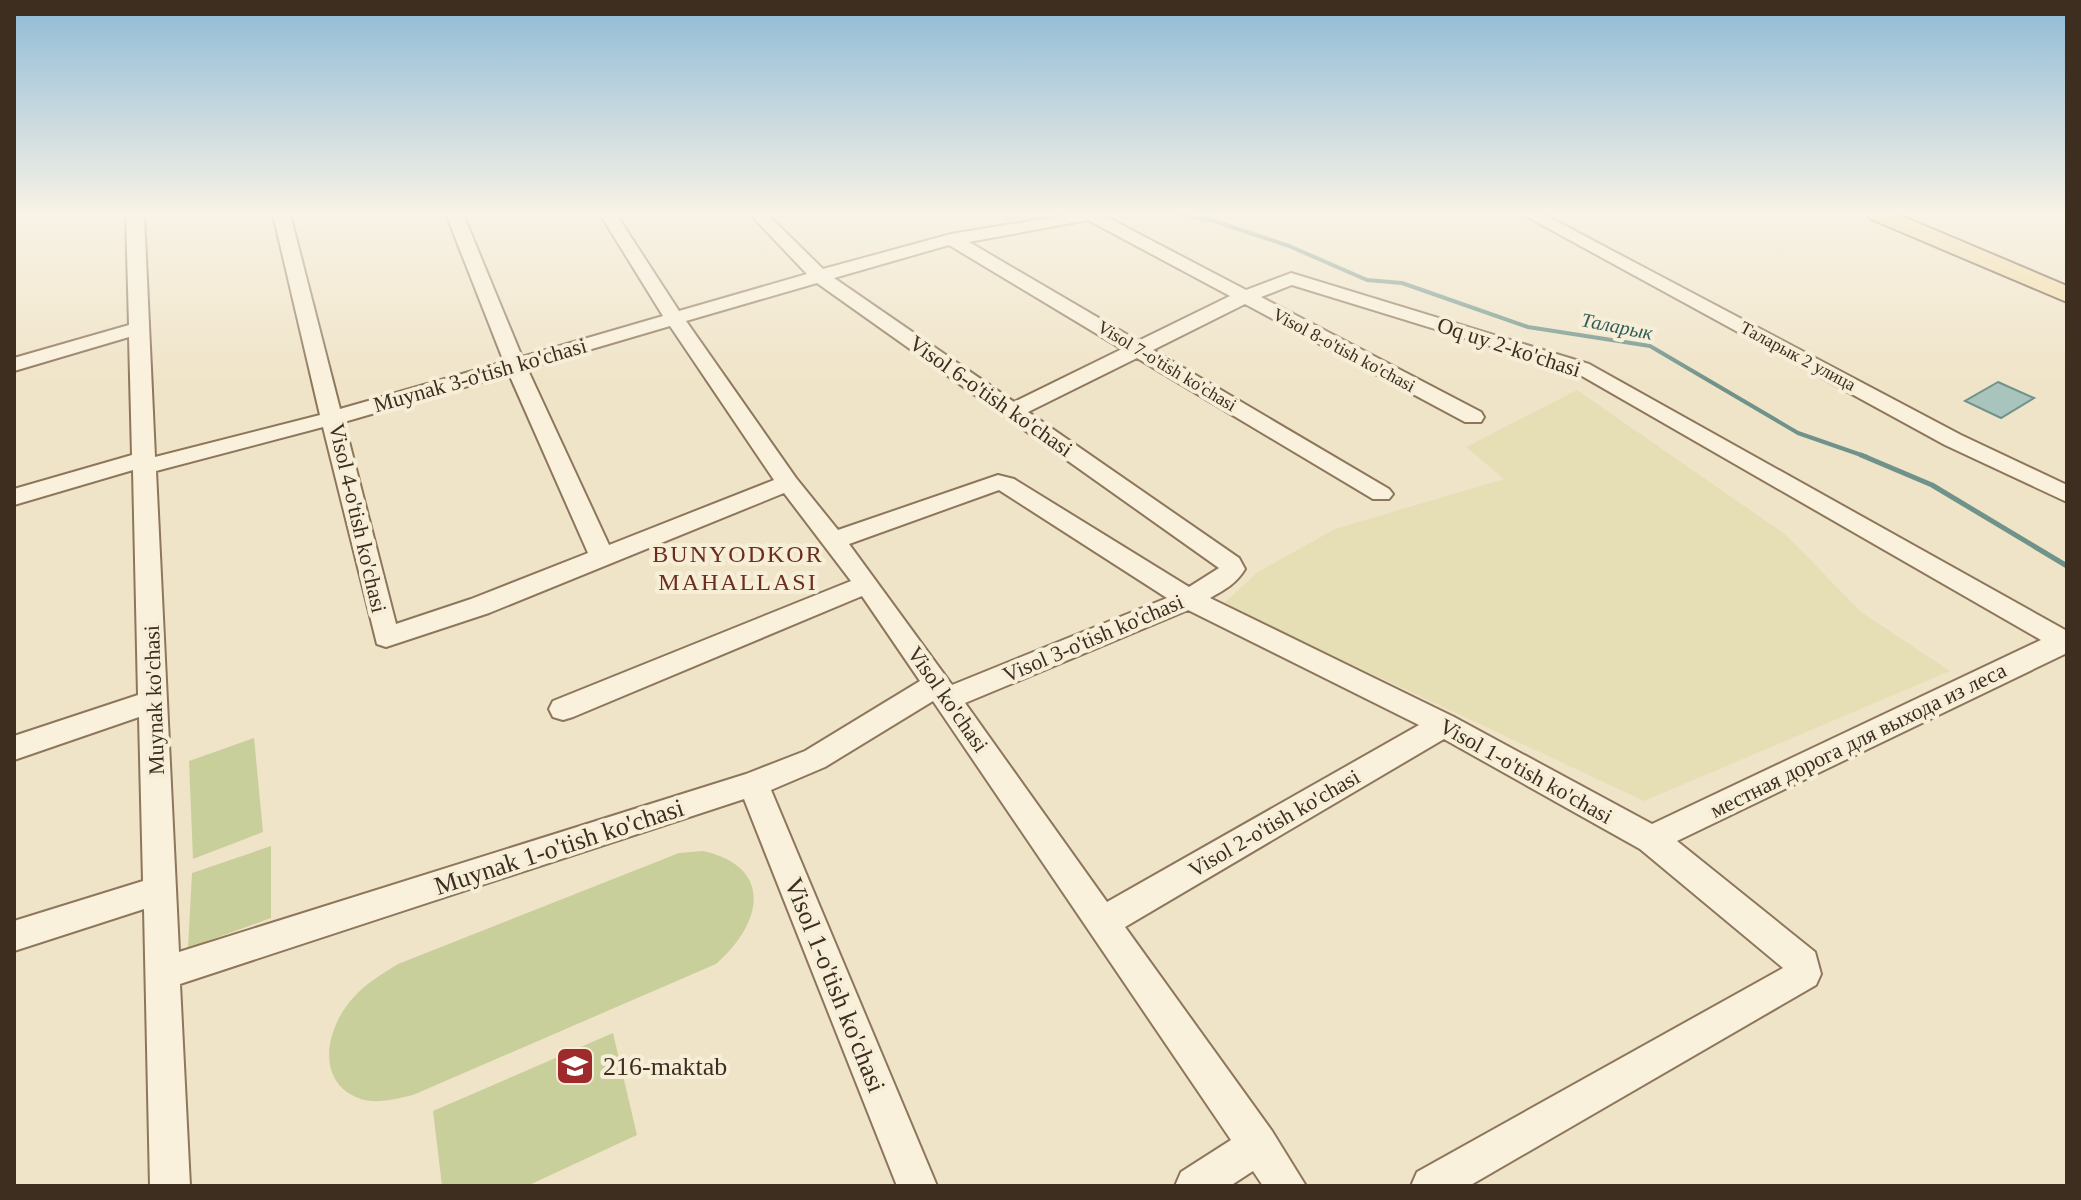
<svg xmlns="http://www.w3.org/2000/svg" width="2081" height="1200" viewBox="0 0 2081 1200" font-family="'Times New Roman',serif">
<rect width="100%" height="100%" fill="#f0e4c8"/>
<!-- farmland -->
<path fill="#e6deb5" d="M1577,390l209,145 75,77 89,59 -306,130 -421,-197 35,-32 77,-43 169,-50 -38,-32z"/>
<!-- green -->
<path fill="#c9cf9b" d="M254,738l9,94 -70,27 -4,-98z
M271,846v72l-83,30 4,-75z
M703,851c72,16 59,73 13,113l-303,131c-17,4 -38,10 -55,3 -44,-18 -31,-72 -5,-100 13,-15 29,-24 45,-34l281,-111z
M613,1033l24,102 -110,51h-85l-9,-75z"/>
<!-- water -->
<path fill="#a9c4bc" stroke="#6f938a" stroke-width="2" d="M1998,382l36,16 -33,20 -36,-17z"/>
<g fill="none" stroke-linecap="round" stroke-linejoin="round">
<!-- stream-far1 -->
<path stroke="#6f938a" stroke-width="4" d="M1174,214l37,6 78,26 78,34 35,3 126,44 122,19 148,87 69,24"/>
<!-- stream -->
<path stroke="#6f938a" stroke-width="5" d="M1861,455l71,30 135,81"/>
<!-- minor casing -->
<g stroke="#8d765c" stroke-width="4">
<path id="minor" d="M126,214h18l11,243 165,-42 -47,-201h17l50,195 164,-47 -58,-148h17l59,143 141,-41 -63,-102h16l63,97 128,-37 -57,-60h17l56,55 128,-35 123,-20h27l145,76 45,-17 298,91 478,267v22l-390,188 138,111 6,22 -5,11 -347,201h-58l6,-14 366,-204 -143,-119 -196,-110 -319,188 147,204 34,55h-43l-10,-15 -23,15h-55l6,-14 50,-32 -298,-439 -108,66 -54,23 166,396h-40l-153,-387 -564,185 10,202h-40l-6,-277 -130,42v-30l129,-40 -4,-164 -125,43v-24l124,-41 -5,-225 -119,35v-16l118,-34 -3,-118 -115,34v-13l115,-33zM1088,220l142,76 -92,45 -169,-99zM949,245l173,104 -108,53 -180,-124zM817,283l402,285 -30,19 -175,-108 -16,-4 -160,55 -42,-52 -110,-157zM1292,285l283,87 466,268 -389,184 -198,-107 -244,-119c14,-8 26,-14 35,-29l-6,-11 -211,-146 109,-54 236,141h16l4,-5 -4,-5 -236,-139 92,-46 220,118h16l3,-5 -3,-5 -220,-115zM670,326l104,154 -165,65 -82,-177zM509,374l79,179 -117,46 -75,25 -52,-202zM323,427l54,217 9,3 103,-34 295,-120 67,88 -298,120 -4,8 4,8 10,3 10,-3 289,-121 58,85 -115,70 -59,23 -567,178 -23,-481zM999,490l168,108 -215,87 -103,-141zM1188,610l231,115 -312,177 -142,-199z
M1522,214h21l418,221 106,50v17l-122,-57z"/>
</g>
<!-- major casing -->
<g stroke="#5b4430" stroke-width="4">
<path id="major" d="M1868,214h29l170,72v16l-196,-83z"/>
</g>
<!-- minor -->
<use href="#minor" fill="#faf1dc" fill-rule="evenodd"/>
<!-- major -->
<use href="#major" fill="#f3d9a0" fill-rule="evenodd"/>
</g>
<!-- sky -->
<linearGradient id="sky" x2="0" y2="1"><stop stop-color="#8fbad6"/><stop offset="0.56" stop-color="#f8f3e6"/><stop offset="1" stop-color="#f8f3e6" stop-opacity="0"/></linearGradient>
<rect width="2081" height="382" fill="url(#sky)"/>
<!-- icons -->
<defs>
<g id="school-square" transform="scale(2)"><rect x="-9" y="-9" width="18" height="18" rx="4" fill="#9e2a2b" stroke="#f7eed8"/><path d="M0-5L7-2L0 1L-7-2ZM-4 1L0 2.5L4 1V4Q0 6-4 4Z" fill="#fff"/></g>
</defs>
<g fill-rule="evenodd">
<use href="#school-square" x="575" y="1066"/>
</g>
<g text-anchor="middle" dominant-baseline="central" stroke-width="8" stroke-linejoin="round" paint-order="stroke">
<!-- far-street labels -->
<g font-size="18" fill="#3d2e20" stroke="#f7eed8">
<text transform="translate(1344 350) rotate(28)">Visol 8-o'tish ko'chasi</text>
<text transform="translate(1798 356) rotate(28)">Таларык 2 улица</text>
<text transform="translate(1167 366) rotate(31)">Visol 7-o'tish ko'chasi</text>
</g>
<!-- far-water labels -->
<g font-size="20" font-style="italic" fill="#2f5d5a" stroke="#f7eed8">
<text transform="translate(1617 326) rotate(11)">Таларык</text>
</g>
<!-- street labels -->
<g font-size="22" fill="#3d2e20" stroke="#f7eed8">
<text transform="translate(1509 347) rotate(18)">Oq uy 2-ko'chasi</text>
<text transform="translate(480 375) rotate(-16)">Muynak 3-o'tish ko'chasi</text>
<text transform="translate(991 396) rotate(35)">Visol 6-o'tish ko'chasi</text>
<text transform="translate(358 518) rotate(77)">Visol 4-o'tish ko'chasi</text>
<text transform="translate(1093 638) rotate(-23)">Visol 3-o'tish ko'chasi</text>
<text transform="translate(948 699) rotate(55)">Visol ko'chasi</text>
<text transform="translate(154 700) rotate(-92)">Muynak ko'chasi</text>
<text transform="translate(1858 740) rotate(-26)">местная дорога для выхода из леса</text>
<text transform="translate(1526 771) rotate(29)">Visol 1-o'tish ko'chasi</text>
<text transform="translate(1274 823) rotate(-30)">Visol 2-o'tish ko'chasi</text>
</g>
<!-- neighbourhood labels -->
<g font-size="24" letter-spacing="2" fill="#6b2e1e" stroke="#f7eed8">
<text x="738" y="554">BUNYODKOR<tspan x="738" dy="28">MAHALLASI</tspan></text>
</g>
<!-- near-street labels -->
<g font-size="26" fill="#3d2e20" stroke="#f7eed8">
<text transform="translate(559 847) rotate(-18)">Muynak 1-o'tish ko'chasi</text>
<text transform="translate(835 985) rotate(68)">Visol 1-o'tish ko'chasi</text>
</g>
<!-- near-poi labels -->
<g font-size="26" fill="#3d2e20" stroke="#f7eed8" text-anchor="start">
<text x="603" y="1066">216-maktab</text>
</g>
</g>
<!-- border -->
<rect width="2081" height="1200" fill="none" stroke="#3d2e20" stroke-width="32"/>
</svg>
